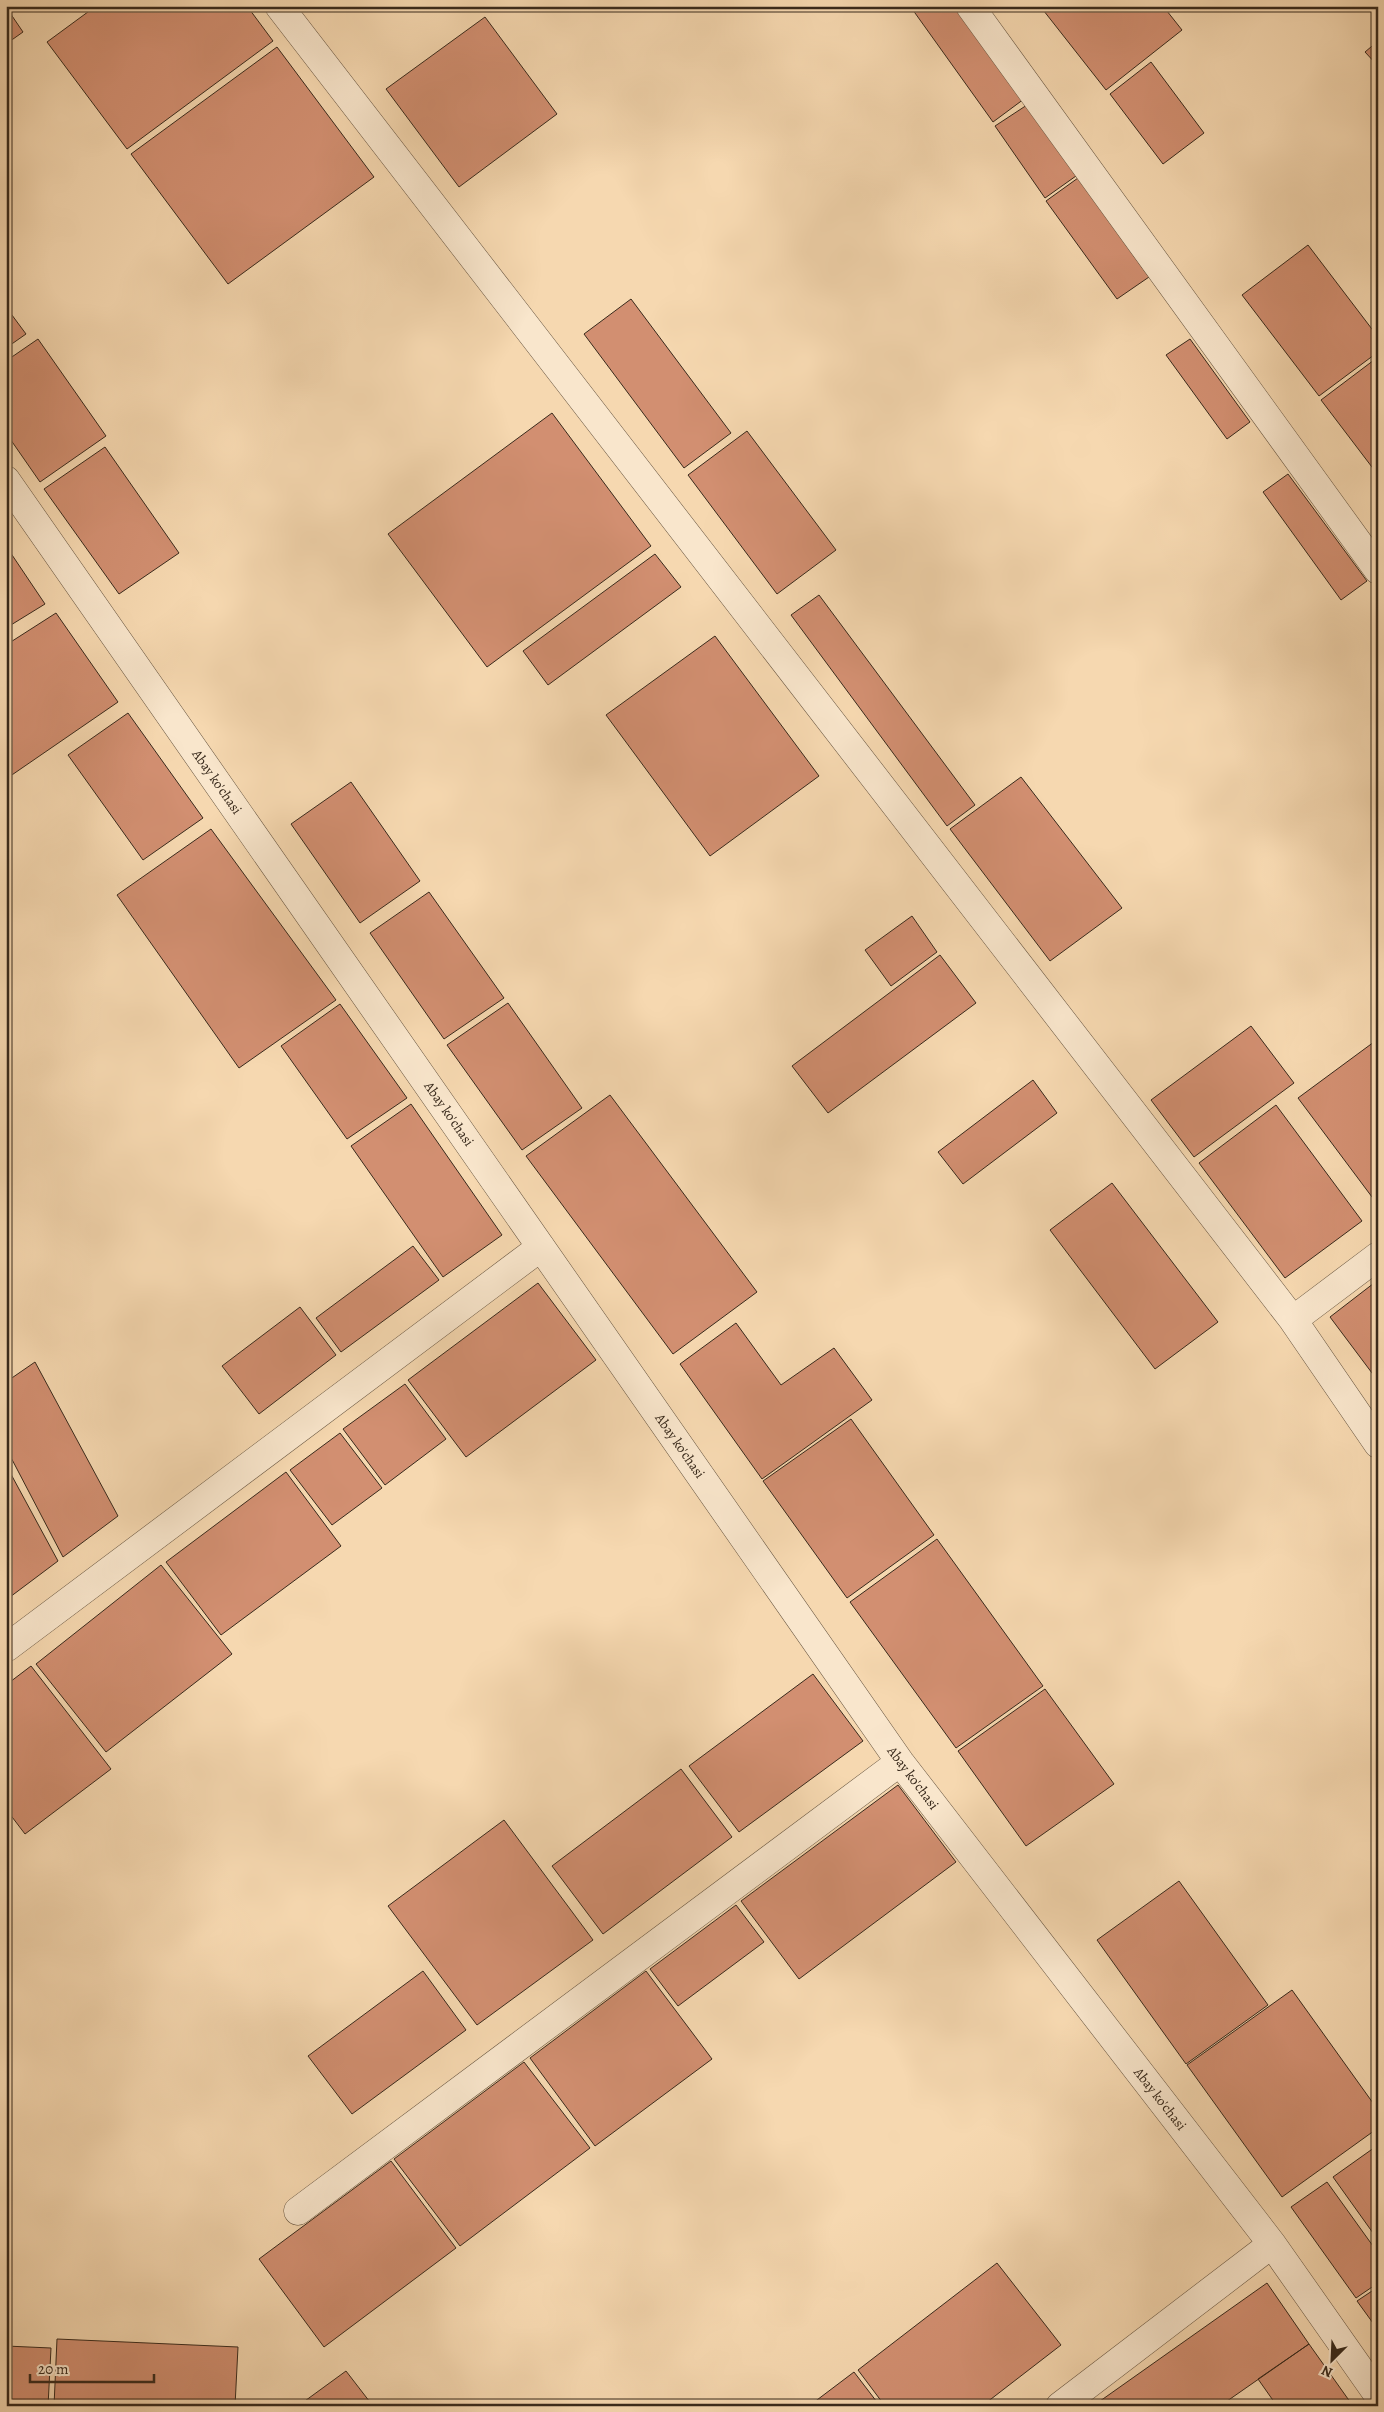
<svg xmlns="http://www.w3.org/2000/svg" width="1384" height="2412" viewBox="0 0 1384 2412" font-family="Alegreya,serif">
<rect width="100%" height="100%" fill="#f6d8b0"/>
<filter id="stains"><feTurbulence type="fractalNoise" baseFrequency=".004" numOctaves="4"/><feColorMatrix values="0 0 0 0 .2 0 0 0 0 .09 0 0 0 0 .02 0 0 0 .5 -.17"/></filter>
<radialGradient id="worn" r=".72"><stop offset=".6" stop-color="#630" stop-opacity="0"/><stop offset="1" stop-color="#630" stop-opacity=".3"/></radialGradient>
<!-- building -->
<path fill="#d28f71" stroke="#392a1c" d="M96,6h151l26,35 -146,108 -80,-107z
M910,6h47l67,93 -31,23z
M1040,6h123l19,24 -76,60z
M6,7l17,25 -17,12z
M485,17l72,97 -98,73 -73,-98z
M1378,41v25l-13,-14z
M277,47l97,130 -146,107 -97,-130z
M1151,62l53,71 -41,31 -53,-70z
M1027,105l49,71 -31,22 -50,-72z
M1078,178l71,99 -32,22 -71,-98z
M1308,245l70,92v15l-59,44 -77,-101z
M631,299l100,134 -47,35 -100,-134z
M6,307l20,27 -20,14z
M38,339l68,97 -66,46 -34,-49v-72z
M1190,339l60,83 -23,17 -61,-84z
M1378,357v118l-57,-75z
M552,413l99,133 -164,121 -99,-133z
M747,431l89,119 -59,44 -89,-119z
M105,447l74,106 -60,41 -75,-105z
M1288,474l79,107 -26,19 -78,-108z
M6,546l39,58 -39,24z
M655,554l26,33 -133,98 -25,-34z
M819,595l156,210 -28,21 -156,-211z
M56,613l62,89 -112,77v-134z
M715,636l104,140 -109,80 -104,-141z
M128,713l75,105 -60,42 -75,-105z
M1021,777l101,131 -72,53 -100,-132z
M351,782l69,99 -60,42 -69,-99z
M211,829l125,171 -97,68 -122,-173z
M429,892l75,106 -60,41 -74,-106z
M912,916l25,36 -46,34 -26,-36z
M940,955l36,48 -148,110 -36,-47z
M508,1003l74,105 -60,42 -75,-105z
M340,1004l67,94 -60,41 -66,-93z
M1251,1026l43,57 -100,74 -43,-57z
M1378,1039v166l-80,-107z
M1033,1080l24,33 -94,71 -25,-32z
M610,1095l147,197 -84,62 -147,-198z
M411,1104l91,131 -59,42 -92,-131z
M1276,1105l86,116 -77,57 -86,-115z
M1112,1183l106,139 -63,47 -105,-139z
M413,1246l26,34 -98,72 -25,-34z
M1378,1280v101l-48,-64z
M538,1283l58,77 -130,97 -58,-77z
M300,1307l36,48 -77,59 -37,-48z
M736,1323l45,62 53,-37 38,52 -110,79 -82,-115z
M35,1362l83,154 -55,41 -57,-109v-66z
M405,1384l41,55 -61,46 -42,-56z
M851,1419l83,116 -87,63 -84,-117z
M340,1433l42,55 -50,37 -42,-55z
M6,1465l52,96 -52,39z
M286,1472l55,74 -120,89 -55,-73z
M937,1539l106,147 -87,62 -106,-146z
M161,1565l71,89 -126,98 -70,-88z
M31,1666l80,103 -86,65 -19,-25v-124z
M813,1674l50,67 -124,91 -50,-66z
M1045,1689l69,95 -88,62 -68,-95z
M681,1769l51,68 -129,97 -51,-68z
M898,1785l58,77 -157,117 -58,-78z
M504,1820l89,120 -116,85 -89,-119z
M1179,1881l89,124 -82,59 -89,-124z
M736,1905l28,37 -86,64 -28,-37z
M423,1971l43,59 -114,84 -44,-58z
M646,1971l66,88 -117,87 -65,-88z
M1292,1990l86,120v18l-96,69 -95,-132z
M524,2062l66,86 -130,98 -66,-87z
M1378,2145v95l-45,-63z
M391,2161l65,87 -132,99 -65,-88z
M1327,2182l51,71v30l-22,15 -65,-91z
M997,2263l64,82 -79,61h-97l-27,-36z
M1267,2283l42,61 -89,62h-127z
M1378,2287v43l-21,-29z
M57,2339l181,8 -3,59h-181z
M1309,2344l44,62h-76l-19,-27z
M6,2346l45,2 -3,58h-42z
M346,2371l27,35h-75z
M854,2372l26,34h-71z"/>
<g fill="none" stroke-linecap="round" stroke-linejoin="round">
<!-- minor casing -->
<g stroke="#685641" stroke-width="29">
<path id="minor" d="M279,6l1014,1314 85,124
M970,6l408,564
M6,480l894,1282 372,482 106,151
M1293,1320l85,-64
M6,1648l535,-401
M298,2211l602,-449
M1060,2406l212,-162"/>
</g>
<!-- minor -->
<use href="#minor" stroke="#f9e6cc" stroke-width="28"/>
</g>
<g text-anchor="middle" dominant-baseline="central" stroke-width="5" stroke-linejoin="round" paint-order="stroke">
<!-- street labels -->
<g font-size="14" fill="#392a1c" stroke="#f9e6cc">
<text transform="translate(217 782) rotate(55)">Abay ko'chasi</text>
<text transform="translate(449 1114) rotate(55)">Abay ko'chasi</text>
<text transform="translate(680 1446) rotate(55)">Abay ko'chasi</text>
<text transform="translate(913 1778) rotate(53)">Abay ko'chasi</text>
<text transform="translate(1160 2099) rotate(52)">Abay ko'chasi</text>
</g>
</g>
<!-- margin -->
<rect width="1384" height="2412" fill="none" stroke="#f6d8b0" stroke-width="25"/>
<rect x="8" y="8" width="1369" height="2397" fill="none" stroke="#392a1c" stroke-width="2.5"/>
<rect x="12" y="12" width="1359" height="2387" fill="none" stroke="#392a1c"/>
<!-- north arrow -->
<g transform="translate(1332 2360) rotate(204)" stroke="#f9e6cc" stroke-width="4" paint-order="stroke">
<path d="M0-4L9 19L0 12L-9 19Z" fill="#392a1c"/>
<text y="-8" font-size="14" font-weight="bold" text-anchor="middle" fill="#392a1c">N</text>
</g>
<!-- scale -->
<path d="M30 2374v8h124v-8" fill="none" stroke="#392a1c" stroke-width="2.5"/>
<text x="38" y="2374" font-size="15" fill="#392a1c" stroke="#f9e6cc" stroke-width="4" paint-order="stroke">20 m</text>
<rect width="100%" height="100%" filter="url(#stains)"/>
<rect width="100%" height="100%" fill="url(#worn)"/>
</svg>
